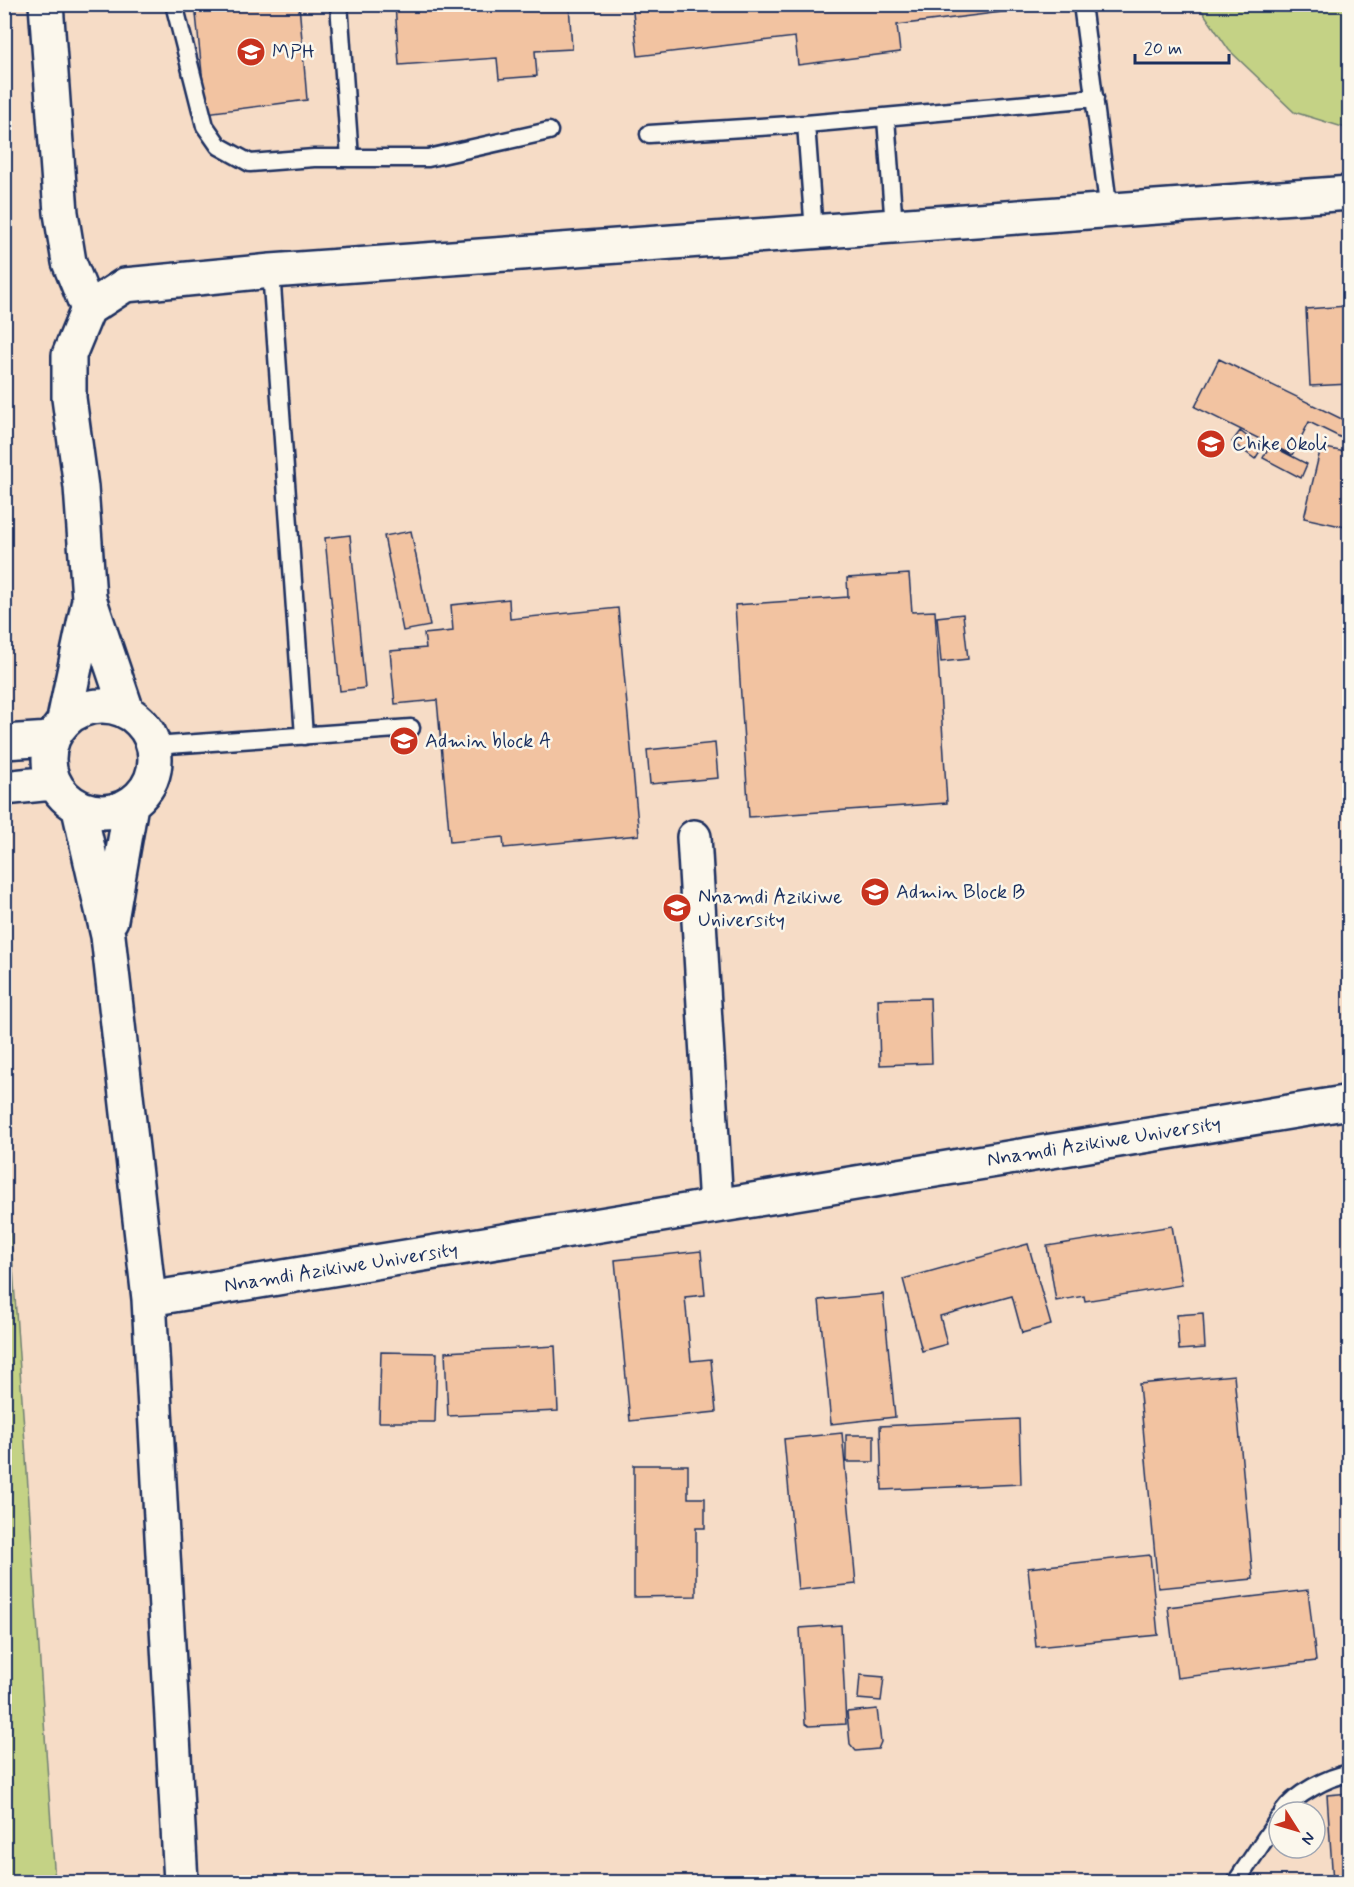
<svg xmlns="http://www.w3.org/2000/svg" width="1354" height="1887" viewBox="0 0 1354 1887" font-family="Mynerve,sans-serif">
<rect width="100%" height="100%" fill="#f8e7d6"/>
<filter id="ink" filterUnits="userSpaceOnUse"><feTurbulence type="fractalNoise" baseFrequency=".0167" numOctaves="2"/><feDisplacementMap in="SourceGraphic" scale="12" xChannelSelector="R" yChannelSelector="G"/><feConvolveMatrix kernelMatrix="1 2 1 2 8 2 1 2 1" color-interpolation-filters="sRGB"/></filter>
<g filter="url(#ink)">
<!-- built -->
<path fill="#f6dcc6" fill-rule="evenodd" d="M5,5h1344v1877h-1344zM1279,1812h36v36h-36z"/>
<!-- green -->
<path fill="#c4d285" stroke="#708072" stroke-width="1.5" d="M1198,5h151v124l-55,-17 -65,-62z
M5,1151l50,731h-50z"/>
<!-- building -->
<path fill="#f2c3a1" stroke="#1b2f5e" stroke-width="1.5" d="M195,4h104l8,96 -101,13z
M395,4h174l3,45 -37,2 2,25 -38,3 -2,-21 -98,7z
M632,4h420v2l-155,19 3,27 -102,13 -3,-28 -157,19z
M1347,306l3,78 -40,2 -4,-77z
M1219,359l131,64v19l-41,-20 -17,33 -97,-48z
M1240,431l22,17 -7,11 -23,-17z
M1270,445l37,19 -6,14 -38,-20z
M1321,447l29,6v75l-46,-10z
M411,531l19,95 -27,5 -19,-95z
M350,535l15,153 -25,3 -15,-153z
M909,574l3,38 23,-1 12,192 -198,14 -14,-212 113,-8 -1,-19z
M509,599l1,20 108,-11 21,227 -135,13 -1,-11 -53,5 -13,-142 -42,4 -5,-53 36,-3 -2,-14 29,-3 -2,-26z
M963,614l5,45 -27,3 -4,-45z
M715,743l3,35 -68,6 -3,-34z
M930,998l2,65 -52,2 -2,-66z
M1172,1226l10,59 -97,16 -1,-5 -28,5 -9,-55z
M1028,1244l23,81 -29,8 -10,-37 -72,20 7,28 -25,7 -19,-72z
M701,1251l4,44 -20,2 6,64 20,-2 5,53 -86,9 -15,-161z
M883,1294l12,123 -64,7 -12,-124z
M1203,1313l2,35 -26,2 -2,-35z
M555,1346l3,65 -110,5 -3,-64z
M381,1352l56,1 -2,69h-56z
M1234,1375l19,204 -95,9 -19,-204z
M1019,1419l2,65 -139,6 -2,-64z
M842,1433l14,151 -58,6 -14,-151z
M846,1435h28v27h-28z
M634,1465h54v33h17v30h-9v68l-62,1z
M1150,1555l8,80 -122,12 -8,-79z
M1308,1590l8,71 -139,17 -9,-71z
M841,1625l5,99 -37,2 -4,-3 -5,-95z
M860,1675l24,2 -3,24 -23,-2z
M877,1709l4,33 -3,7 -22,2 -6,-7 -3,-32z
M1350,1793v89h-17l-6,-87z"/>
<g fill="none" stroke-linecap="round" stroke-linejoin="round">
<!-- service casing -->
<g stroke="#1b2f5e" stroke-width="21">
<path id="service" d="M174,4l31,122 14,20 31,17 64,-5h114l121,-27
M339,4l11,154
M1082,4l27,208
M886,118l8,109
M806,124l8,108
M649,134l157,-10 289,-26
M271,271l33,465
M154,746l257,-18
M1283,1812c12,-18 45,-35 67,-39
M1236,1882l43,-64"/>
</g>
<!-- minor casing -->
<g stroke="#1b2f5e" stroke-width="38">
<path id="minor" d="M46,4l15,209 8,49 19,47
M49 759a53 53 0 1 1 106 0a53 53 0 1 1-106 0Z
M127,711l-38,-113 -8,-111 -12,-89v-43l19,-46 37,-24 146,-14 1079,-78
M64,720l25,-120
M4,742l47,-3
M4,788l48,-5
M79,809l29,127 41,363 32,583
M694,837l22,369
M111,920l20,-115
M149,1299l1201,-197"/>
</g>
<!-- service -->
<use href="#service" stroke="#fbf7ec" stroke-width="16"/>
<!-- minor -->
<use href="#minor" stroke="#fbf7ec" stroke-width="33"/>
</g>
</g>
<!-- icons -->
<defs>
<g id="university-disc" transform="scale(1.5)"><circle r="9.5" fill="#c8321e" stroke="#fbf7ec"/><path d="M0-5L7-2L0 1L-7-2ZM-4 1L0 2.5L4 1V4Q0 6-4 4Z" fill="#fff"/></g>
</defs>
<g fill-rule="evenodd">
<use href="#university-disc" x="251" y="52"/>
<use href="#university-disc" x="1211" y="444"/>
<use href="#university-disc" x="404" y="741"/>
<use href="#university-disc" x="875" y="892"/>
<use href="#university-disc" x="677" y="908"/>
</g>
<g text-anchor="middle" dominant-baseline="central" stroke-width="5" stroke-linejoin="round" paint-order="stroke">
<!-- poi labels -->
<g font-size="20" fill="#1b2f5e" stroke="#fbf7ec" text-anchor="start">
<text x="272" y="52">MPH</text>
<text x="1232" y="444">Chike Okoli</text>
<text x="425" y="741">Admin block A</text>
<text x="896" y="892">Admin Block B</text>
<text x="698" y="897">Nnamdi Azikiwe<tspan x="698" dy="23">University</tspan></text>
</g>
<!-- street labels -->
<g font-size="20" fill="#1b2f5e" stroke="#fbf7ec">
<text transform="translate(1104 1142) rotate(-9)">Nnamdi Azikiwe University</text>
<text transform="translate(341 1268) rotate(-9)">Nnamdi Azikiwe University</text>
</g>
</g>
<!-- margin -->
<rect width="1354" height="1887" fill="none" stroke="#fbf7ec" stroke-width="24"/>
<rect x="12" y="12" width="1330" height="1863" fill="none" stroke="#1b2f5e" stroke-width="2" filter="url(#ink)"/>
<!-- north arrow -->
<g transform="translate(1297 1830) rotate(127)"><circle r="28" fill="#fbf7ec" stroke="#a1a7b3" stroke-width="1.5"/>
<path d="M0-4.5L10 22L0 15L-10 22Z" fill="#c8321e"/>
<text y="-9" font-size="16" font-weight="bold" text-anchor="middle" fill="#1b2f5e">N</text>
</g>
<!-- scale -->
<path d="M1135 54v9h94v-9" fill="none" stroke="#1b2f5e" stroke-width="3"/>
<text x="1144" y="54" font-size="18" fill="#1b2f5e" stroke="#fbf7ec" stroke-width="4.5" paint-order="stroke">20 m</text>
</svg>
